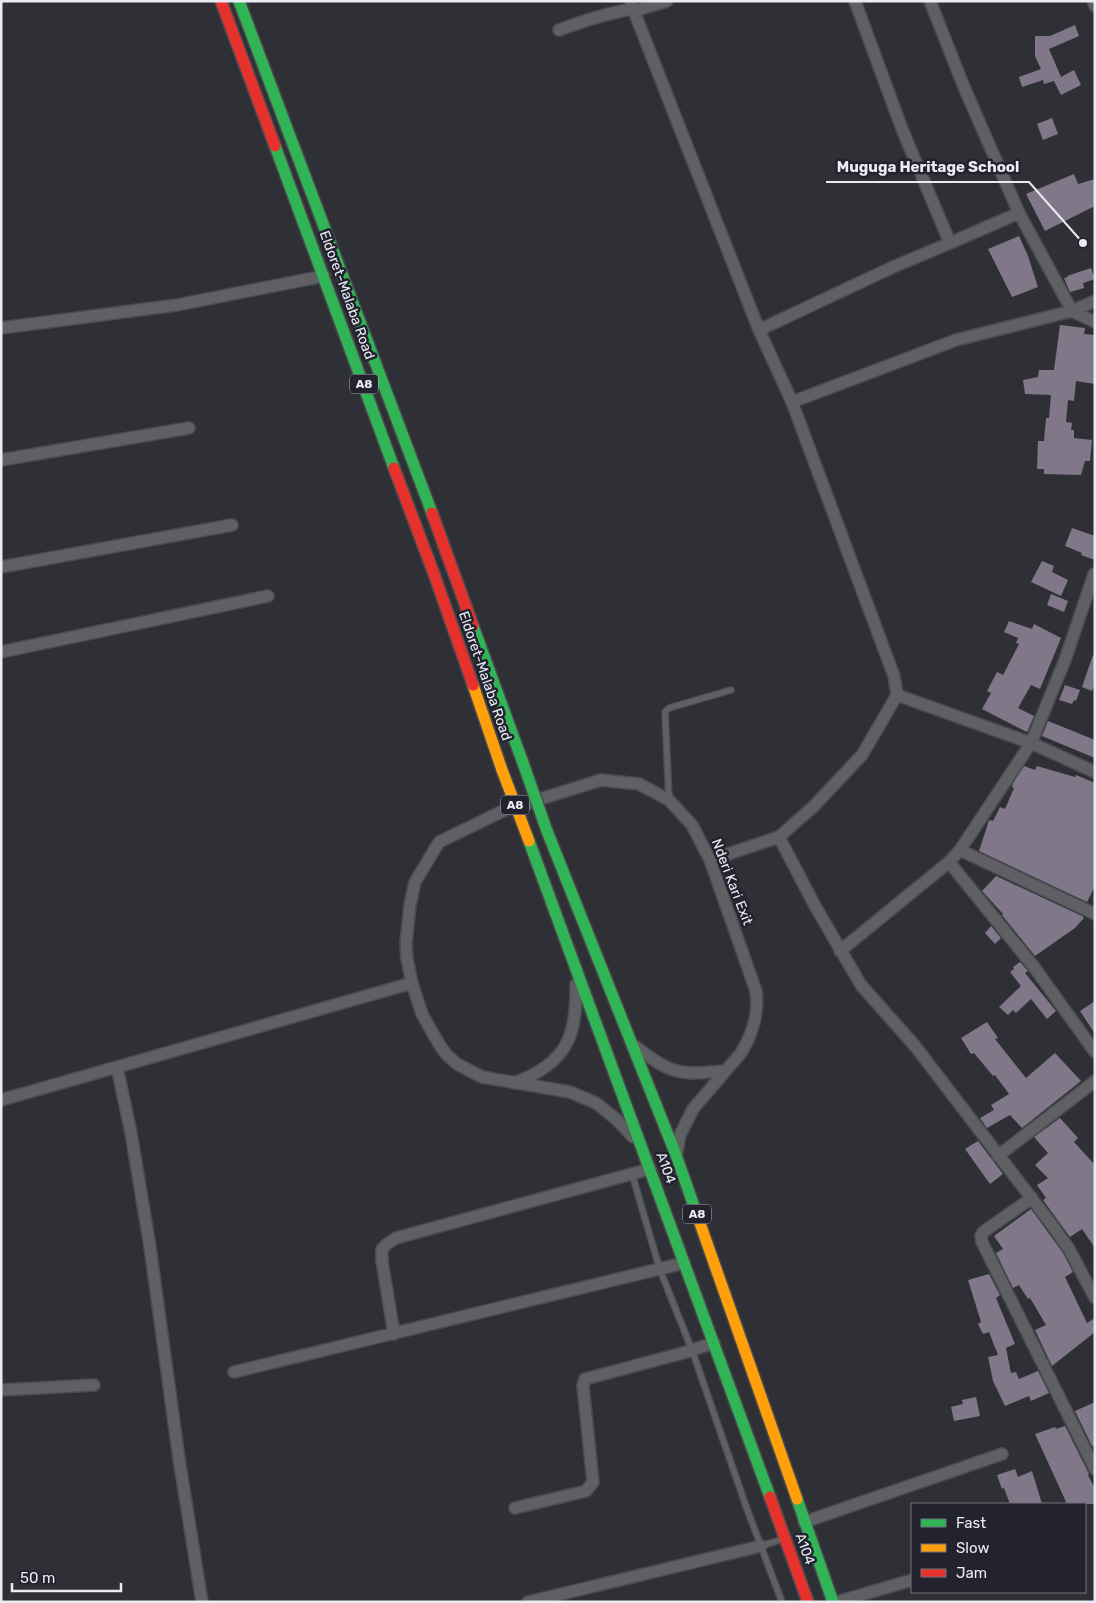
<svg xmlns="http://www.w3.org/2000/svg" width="1096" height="1603" viewBox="0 0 1096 1603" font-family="Rubik,sans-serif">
<rect width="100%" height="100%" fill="#2f3036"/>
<!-- building -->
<path fill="#807789" d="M1075,25l4,11 -30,13 12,28 13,-7 7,15 -20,10 -7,-14 -10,3 -1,-4 -21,7 -3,-10 22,-8 -6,-13v-20h15z
M1052,118l6,16 -15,6 -6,-16z
M1074,174l4,10 17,-5v27l-50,25 -19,-37z
M1019,236l9,20 10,31 -26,10 -24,-48z
M1091,268l4,11 -12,4 1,5 -14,4 -6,-14 4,-1 -1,-1z
M1060,325l25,3 -1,6 11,1v49l-19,-3 -2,20 -6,-1 -2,22 6,1 -1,7h3v8l18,2 -2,21h-5l-4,14 -37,-1v-5h-7l1,-28h6l2,-23h3l2,-23 -26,-1 -2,-14 15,-3 1,-7h15z
M1072,528l23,8v24l-14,-5 1,-2 -17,-7z
M1042,561l12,5 -2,6 16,8 -7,16 -30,-14z
M1051,594l17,7 -4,11 -17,-7z
M1009,621l23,8 2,-5 27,14 -21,51 -9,-4 -13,23 16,8 -7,16 -45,-23 9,-16 -4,-2 10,-19 6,3 16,-31 -3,-1 2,-5 -14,-6z
M1093,655h2v28l-3,8 -10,-4z
M1065,685l15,5 -4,11 -2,-1 -2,4 -13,-4z
M1048,721l47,19v18l-53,-22z
M1024,766l11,4 2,-4 38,11 1,-2 19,8v103l-8,16 -108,-51 10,-31 4,1 7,-14 5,2 9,-21 -2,-1 1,-4z
M996,876l86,40 2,2 -9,10 -40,28 -33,-41 1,-1 -21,-23z
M991,926l10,12 -6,6 -10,-11z
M1020,962l8,9 -3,2 31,38 -9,8 -16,-20 -15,14 -3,-3 -5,5 -9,-8 22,-21 -11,-14 4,-3 -1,-2z
M1095,1001v33l-15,-23z
M987,1022l11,16 -3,1 31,39 29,-25 26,28 -59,47 -12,-13 -23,13 -7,-10 14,-8 -3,-5 18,-11 -14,-19 -2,1 -19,-23 -3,1 -10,-16z
M1060,1118l18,20 -4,4 21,23v83l-13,-19 -12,8 -27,-37 3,-2 -9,-13 11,-7 -13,-13 13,-12 -14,-16z
M978,1141l25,33 -13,10 -25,-35z
M1031,1209l32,44 10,19 -8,5 22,46 8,-5v14l-43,34 -17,-36 11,-5 -16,-27 -2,1 -9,-14 -6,3 -17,-35 7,-4 -9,-13z
M989,1274l11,21 -4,3 19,46 -9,4 5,25 5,-1 3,7 19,-8 11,22 -18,8 -2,-5 -24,10 -12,-25 -5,-24 10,-2 -9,-23 -6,2 -5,-10 3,-2 -13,-42z
M976,1397l4,19 -26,5 -3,-14 12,-3 -1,-4z
M1095,1402v43l-3,1 -17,-35z
M1065,1426l24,48 -1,1 7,14v15h-28l-32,-70 20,-7 1,2z
M1015,1469l3,8 14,-6 10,33h-32l-6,-16 -2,1 -5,-14z"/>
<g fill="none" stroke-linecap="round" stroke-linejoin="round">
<!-- lane casing -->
<g stroke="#4a4b50" stroke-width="8">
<path id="lane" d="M669,800l-4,-88 4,-4 62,-18
M632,1174l28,96 32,80 55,159 35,93
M761,1546l19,-6"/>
</g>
<!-- street casing -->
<g stroke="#4a4b50" stroke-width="14">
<path id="street" d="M630,1l129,329 33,72 102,274 3,19 -35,60 -48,51 -35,31 -69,23
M930,1l34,86 55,126 53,98 23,11
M1093,1l2,5
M634,11l33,-10
M559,30c24,-9 48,-17 74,-21
M950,243l69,-30
M1,328l176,-23 147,-29
M759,330l134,-63 57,-24 -48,-114 -47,-128
M792,402l164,-62 116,-29 23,-10
M1,460l188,-32
M1,567l231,-42
M1,652l267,-56
M897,695l134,48 64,29
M779,837l36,69 46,79 54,61 137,179 17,24 26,49
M960,850l135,64
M949,862l85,105 61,85
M840,951l109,-89 11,-12 71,-107 34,-83 29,-86
M636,1047c37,28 43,28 89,24
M117,1067l14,66 19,114 29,212 23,143
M514,1083c53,-20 63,-46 62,-99
M1,1100l411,-117
M633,1137l-17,-18 -20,-16 -26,-11 -88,-15 -25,-13 -11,-10 -7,-10 -17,-30 -10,-31 -5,-24 -1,-15 4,-39 5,-23 24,-40 66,-32 96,-30 38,4 30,16 23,25 18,35 46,131c3,23 -3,42 -15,62l-48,56 -13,26 -3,16
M998,1156l97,-75
M1032,1198l-49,34 -2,4 1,6 113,227
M394,1334l-12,-73v-12l5,-5 9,-6 254,-69
M234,1372l450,-109
M1,1390l93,-5
M515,1508l71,-17 7,-9 -10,-96 2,-7 98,-26 31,-10
M804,1522l198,-68
M528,1602l233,-56
M837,1602l75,-22"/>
</g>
<!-- fast casing -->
<g stroke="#4a4b50" stroke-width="14">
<path id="fast" d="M239,1l193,512
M275,146l119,322
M473,626l50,137
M547,831l129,324 19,54
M529,841l241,656
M797,1499l36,103"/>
</g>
<!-- slow casing -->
<g stroke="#4a4b50" stroke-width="14">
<path id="slow" d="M473,685l29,85
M695,1209l102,290"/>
</g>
<!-- jam casing -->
<g stroke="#4a4b50" stroke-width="14">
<path id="jam" d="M221,1l54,145
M394,468l40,106 39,111
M432,513l41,113
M770,1497l38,105"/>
</g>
<!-- lane -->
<use href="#lane" stroke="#5f6063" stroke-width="5.5"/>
<!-- street -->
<use href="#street" stroke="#5f6063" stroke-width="11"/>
<!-- fast -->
<use href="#fast" stroke="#30b455" stroke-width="11"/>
<!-- slow -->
<use href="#slow" stroke="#ff9f0a" stroke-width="11"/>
<!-- jam -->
<use href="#jam" stroke="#e5322d" stroke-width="11"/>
<!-- fast-bridge casing -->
<g stroke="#4a4b50" stroke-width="14" stroke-linecap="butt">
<path id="fast-bridge" d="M523,763l24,68"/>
</g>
<!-- slow-bridge casing -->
<g stroke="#4a4b50" stroke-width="14" stroke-linecap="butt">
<path id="slow-bridge" d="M502,770l27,71"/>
</g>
<!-- fast-bridge -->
<use href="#fast-bridge" stroke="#30b455" stroke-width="11"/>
<!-- slow-bridge -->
<use href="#slow-bridge" stroke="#ff9f0a" stroke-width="11"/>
</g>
<g text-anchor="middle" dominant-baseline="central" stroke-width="5" stroke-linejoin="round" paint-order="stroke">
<!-- shield labels -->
<g fill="#22232f" stroke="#aeafb8" stroke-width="1">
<rect x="350" y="374.5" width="28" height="19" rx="4"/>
<rect x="501" y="795.5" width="28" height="19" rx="4"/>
<rect x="683" y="1204.5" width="28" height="19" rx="4"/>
</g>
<g font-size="12" font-weight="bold" fill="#eaebf3">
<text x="364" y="384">A8</text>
<text x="515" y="805">A8</text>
<text x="697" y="1214">A8</text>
</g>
<!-- street labels -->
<g font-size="14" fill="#eaebf3" stroke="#22232f">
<text transform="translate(347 295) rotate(70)">Eldoret-Malaba Road</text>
<text transform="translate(485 676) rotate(71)">Eldoret-Malaba Road</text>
<text transform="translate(732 882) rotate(69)">Nderi Kari Exit</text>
<text transform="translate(666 1168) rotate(70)">A104</text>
<text transform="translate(805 1549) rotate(70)">A104</text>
</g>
</g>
<!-- callouts -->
<path fill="none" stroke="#eaebf3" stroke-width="2" d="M1083 243L1029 182H826"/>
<circle fill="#eaebf3" stroke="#22232f" stroke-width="2" cx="1083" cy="243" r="5"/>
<g font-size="15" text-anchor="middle" font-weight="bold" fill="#eaebf3" stroke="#22232f" stroke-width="5" stroke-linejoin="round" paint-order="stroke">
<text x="928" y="172">Muguga Heritage School</text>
</g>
<!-- border -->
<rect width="1096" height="1603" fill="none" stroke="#eaebf3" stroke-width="5"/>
<!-- legend -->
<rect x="911" y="1503" width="175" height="90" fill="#22232f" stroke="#72737d"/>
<rect x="921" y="1519" width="25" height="8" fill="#30b455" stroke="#72737d"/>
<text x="956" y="1528" font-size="15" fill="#eaebf3">Fast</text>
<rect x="921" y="1544" width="25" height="8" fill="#ff9f0a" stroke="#72737d"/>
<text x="956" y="1553" font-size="15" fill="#eaebf3">Slow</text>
<rect x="921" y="1569" width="25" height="8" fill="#e5322d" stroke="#72737d"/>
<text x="956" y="1578" font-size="15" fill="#eaebf3">Jam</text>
<!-- scale -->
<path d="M12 1583v8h109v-8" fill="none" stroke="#eaebf3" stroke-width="2.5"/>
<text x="20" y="1583" font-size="15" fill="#eaebf3" stroke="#22232f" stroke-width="4" paint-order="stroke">50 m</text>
</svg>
